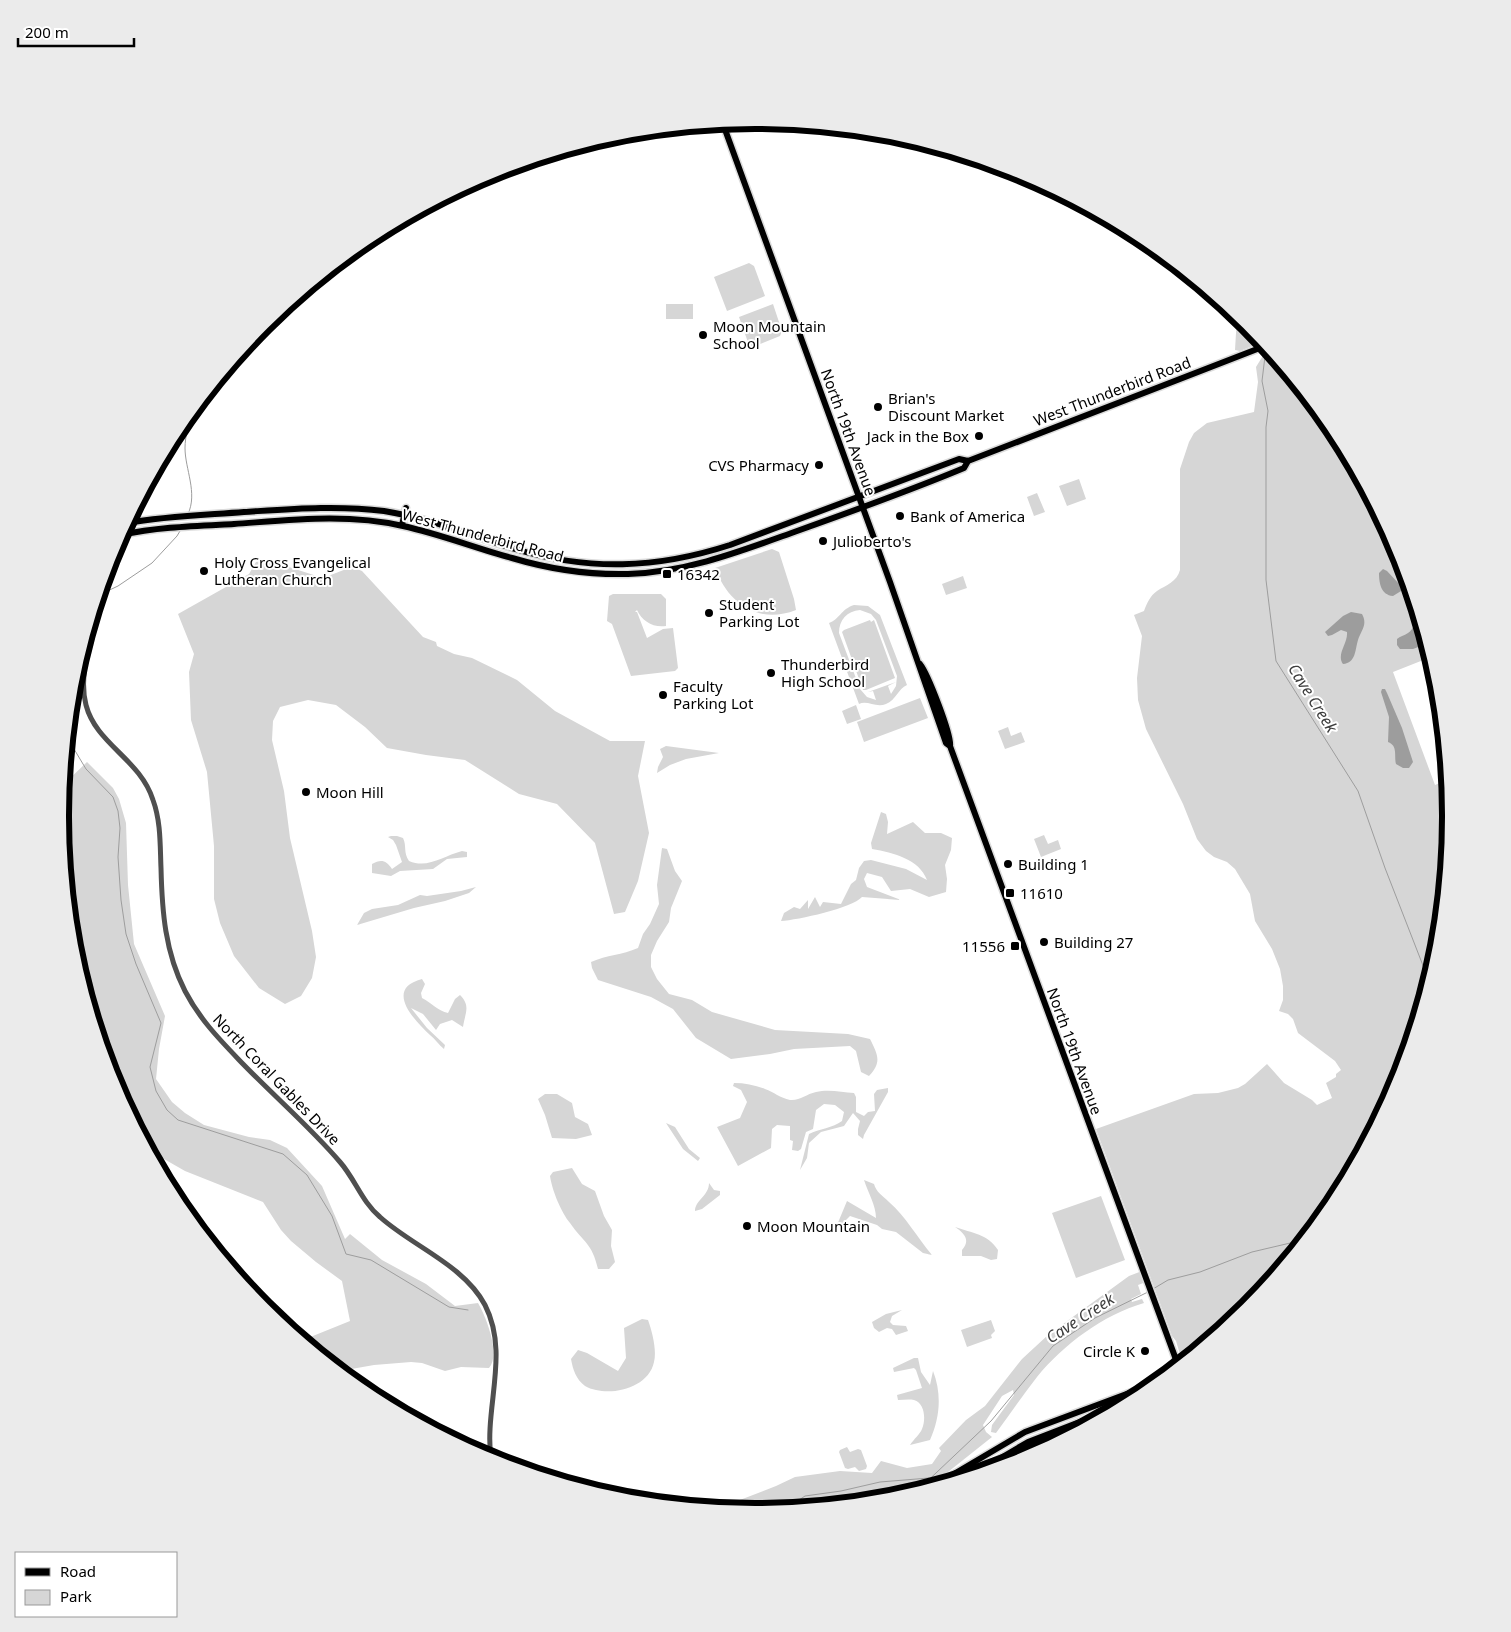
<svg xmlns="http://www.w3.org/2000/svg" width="1511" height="1632" viewBox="0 0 1511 1632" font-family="'Noto Sans',sans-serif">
<rect width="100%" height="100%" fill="#fff"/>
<!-- green -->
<path fill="#d6d6d6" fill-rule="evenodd" d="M749,263l5,3 11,30 -38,15 -13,-34z
M666,304h27v15h-27z
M773,304l9,27 -2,5 -30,12 -11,-31z
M1237,316l10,8 15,18 -22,9 -5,-1z
M1270,352l64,78 64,120 33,107 -38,15 42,113 12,-5 4,36 -13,136 -40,130 -64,121 -87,105 -65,53 -6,-20 -4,-5 -76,-207 98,-35 24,-1 20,-5 7,-4 22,-20 17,19 28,17 5,5 15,-7 -6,-15 10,-6v-3l5,-4 -6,-9 -37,-28 -5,-14 -5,-5 -9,-3 4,-11v-14l-3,-17 -8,-20 -17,-28 -5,-27 -15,-25 -8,-7 -13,-5 -8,-6 -9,-12 -14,-35 -37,-75 -8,-29 -1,-22 5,-42 -8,-21 10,-4c3,-8 6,-15 13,-20 9,-6 20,-9 23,-21v-101l9,-27 5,-9 13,-10 47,-11 4,-30 -2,-15 8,-13z
M1079,479l7,20 -19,7 -8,-20z
M1037,493l8,19 -11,4 -7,-19z
M772,549l7,3 15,47 2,11c-38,15 -68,-7 -81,-42z
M264,559l59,19 31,-12 3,3 5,2 61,66 13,5 1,4 17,8 18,4 45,22 38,31 55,30h35l-7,35 11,57 -11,48 -13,31 -11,2 -19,-71 -38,-39 -38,-10 -54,-34 -39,-5 -39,-7 -22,-21 -29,-22 -28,-5 -28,7 -7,14 -1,19 12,51 6,47 22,93 4,26 -4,21 -11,18 -16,8 -26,-16 -25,-32 -14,-33 -6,-24v-53l-7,-74 -16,-52 -2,-48 5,-18 -16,-40 71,-40 7,-12z
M963,576l4,12 -21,7 -4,-11z
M613,594h48l5,5v27c-13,2 -24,-5 -29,-16l-2,2h2l10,26 16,-9 10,-1 5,40 -3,3 -44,5 -19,-52 -5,-3 2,-25z
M854,605l14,1 12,9 27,70c-9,4 -11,15 -21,19 -10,4 -19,-4 -27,0l-30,-81c10,-3 12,-14 25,-18zM860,610l11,4 5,6 21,56 -1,10 -5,8 -3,-8 8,-4 -28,10 5,-1 3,9 -9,-3 -7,-8 -21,-56c0,-13 8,-22 21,-23z
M870,620l1,2 3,-2 21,58 -29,12h-3l-21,-58 2,-2z
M920,698l8,20 -64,24 -7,-20z
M856,705l5,14 -14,5 -5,-13z
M1008,727l3,9 10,-4 4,10 -20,7 -7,-18z
M666,746l53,7 -33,6 -16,6 -13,8 1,-6 5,-10 -3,-8z
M87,762l26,26 6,11 7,24 2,62 6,59 31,72 -6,33 -3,30 16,23 13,11 19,12 45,12 21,3 17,8 35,38 23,53 5,-5 32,26 44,24 29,22 23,-3c8,13 23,52 11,65l-28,-1 -16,4 -23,-8 -11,-1 -37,3 -34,6 -37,-31 47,-19 -8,-40 -26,-19 -25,-21 -10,-11 -18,-28 -78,-31 -35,-20 -37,-69 -19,-62 -2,-35 -13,-55 -8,-5 -11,-109 3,-31z
M881,812l5,2 2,8 -1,12 26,-12 12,11h16l11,5 -1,12 -6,15 2,14 -1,13 -17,5 -19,-8 -19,2 -9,-14 -15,-4 -3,6 3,8 34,13 -39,-3c-10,11 -64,23 -81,24l3,-8 10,-6 6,2 8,-9v9l7,-12 5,10 3,-5 18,2 10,-20 5,-4 3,-12 5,-7 7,-1 35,9 21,11c-8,-21 -33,-27 -55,-31l-1,-6z
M1044,835l4,9 10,-4 3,9 -20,8 -7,-18z
M391,836h6l6,2c4,8 0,14 6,23 19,8 34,-5 53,-10l5,1v5l-20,2 -14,10 -33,2 -9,5 -19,-3v-9c9,-5 14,-4 20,5l10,-7 -6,-17 -3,-5 -5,-3z
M662,848l5,1 8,22 7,10 -11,27 -2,14 -12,19 -6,14v12l6,12 12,15 23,6 20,12 63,18 73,4 22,5c8,16 12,23 -1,37l-8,-4 -5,-21 -6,-5 -56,3 -24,5 -39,5 -35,-21 -23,-29 -22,-12 -53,-17 -6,-12 -1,-6c16,-7 31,-7 47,-14l5,-14 7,-10 9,-20 -2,-19z
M476,887l-7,6 -24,8 -31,7 -57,17 7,-12 8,-4 26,-4 22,-10 7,1 34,-5z
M422,979l3,5 -4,9 1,5c10,5 16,13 26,15l7,-14 5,-4c11,11 5,18 3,32l-11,-7 -12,4 -4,6 -13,-16 -12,-6 16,20 18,17 -1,4c-5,-4 -9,-10 -14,-14 -16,-15 -46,-46 -8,-56z
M734,1083c11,0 21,2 31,6 9,3 15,9 25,11 10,1 16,-6 26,-8 12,-3 26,0 38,1l2,4v15l8,4 4,-4 7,-1 -1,-17 3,-4 11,-2v4l-24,43 -1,4 -5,-4v-6l2,-8 -7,-8 -9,13 -23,6 -12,11 -2,15 -7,12 9,-36c10,-5 24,-6 33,-13l2,-9 -9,-7 -11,-1 -8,6 -3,19 -7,3 -5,17 -3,2 -6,-1 1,-9 -3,-1v-14l-13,-1 -5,4 -1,19 -33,18 -21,-39 23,-9 7,-16 -6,-12 -8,-4z
M545,1094h12l15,9 3,14 13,7 4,11 -16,4 -24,-1 -7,-23 -7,-16z
M666,1123l9,4 14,22 11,9 -2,3 -15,-12z
M572,1168l10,16 13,7 9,25 8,14 -1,16 4,16 -6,7h-11c-6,-26 -14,-26 -28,-46 -9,-11 -18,-33 -20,-47l3,-4z
M864,1180l10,4c2,8 9,12 15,18 17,15 28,35 43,53l-9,-2 -27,-21 -14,-3 -5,-4 -27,-9 -8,8 -5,1 10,-24 29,17c0,-13 -8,-25 -12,-38z
M709,1183l5,7 6,1v4l-18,14 -7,2c0,-11 14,-15 14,-28z
M1101,1196l24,64 -49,18 -24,-65z
M955,1227c17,6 33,7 43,23l-1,9 -6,1 -10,-4h-19v-6c9,-10 2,-17 -7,-23z
M1142,1271l4,11 -8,3 3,9 -10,5 1,3 10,-3 2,4c-41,12 -80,41 -107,74 -14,18 -27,37 -41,56l-5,-1 1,-7 22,-30 -1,-5 -11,6 -19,29 3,7 6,5 -44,35 -9,11 -48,15 -136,13 -36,-3 57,-22 19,-9 45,-6 32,2 9,-12 26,7 25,-4 9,-13 -2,-3 27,-28 19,-14 37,-47 26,-24 81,-59z
M902,1310l-10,6 -2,6 3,3 13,1 2,5 -12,4 -4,-6 -5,-1 -8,4 -5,-4 -2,-6 14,-8z
M642,1319l6,1c4,11 9,30 6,42 -5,24 -37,33 -58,28 -4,-1 -8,-2 -11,-4 -9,-7 -12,-16 -14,-27l7,-9 9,3 31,18 8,-13 -2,-30z
M991,1320l4,11 -4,4 1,3 -25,9 -6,-17z
M914,1358h4l3,14 9,13 3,-14c9,23 7,47 -3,69l-20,5c4,-6 10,-11 12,-16 4,-9 3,-26 -8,-29 -5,-1 -11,0 -16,0l-1,-5 25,-7 -6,-18 -2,-2 -20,4 -1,-4z
M847,1447l3,5 8,-3 3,1 6,16 -1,3 -7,2 -4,-4 -7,2 -3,-1 -6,-16 1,-2z"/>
<!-- water -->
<path fill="#9d9d9d" d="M1383,569l4,2 14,15v5l-8,5c-12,-1 -14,-13 -14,-23z
M1415,606l11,38 -13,5h-13l-3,-4v-6c3,-3 7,-3 11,-6 8,-5 8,-18 7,-27z
M1351,612l11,2c6,11 -1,16 -4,26 -3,10 -2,23 -15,24 -7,-10 5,-20 4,-32l-6,-2 -9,5 -4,1 -3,-4 18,-16z
M1382,689h3l2,4 15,35 11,34 -4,6h-6l-7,-4c-2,-9 2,-18 -8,-22l1,-25 -8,-25z"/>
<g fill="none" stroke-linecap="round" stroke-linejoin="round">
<!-- stream -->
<path stroke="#9d9d9d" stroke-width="1" d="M1266,348l-4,33 6,30 -2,16v153l10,81 82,130 27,77 44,113
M188,514c10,-21 -3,-45 -3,-66 0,-12 4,-24 6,-35
M99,595l19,-9 34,-23 25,-27 3,-5
M68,739l18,30 27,28 5,14 2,17 -2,29 3,43 5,34 10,30 25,59 -11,44 6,24 11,19 11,10 105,34 24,21 25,41 14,38 25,6 78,47 19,3
M1153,1289l15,-9 32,-8 52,-20 51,-12
M918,1490l73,-69 62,-75 42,-28 53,-26
M787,1508l18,-12 36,-5 39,-9 49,-4"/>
<!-- major casing -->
<g stroke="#dbdbdb" stroke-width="9">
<path id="major" d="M723,124l167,458 56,161 4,3 228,619
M127,523c39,-7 78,-8 117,-11 47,-3 93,-7 140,-1 45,7 88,25 131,38 74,22 141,20 215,-4l229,-86 9,2 297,-115
M402,525l4,-17
M121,535c37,-8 75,-9 113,-11 56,-4 113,-11 169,2 37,8 72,22 109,32 37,11 77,17 116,16 60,-2 113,-23 169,-43 56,-20 112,-40 167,-63l4,-7
M920,664c8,10 32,72 30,82
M977,1472l51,-30 93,-36
M937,1484l88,-52 131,-49"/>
</g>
<!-- minor -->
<path stroke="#4f4f4f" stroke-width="5" d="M87,637c0,23 -7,46 -1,68 10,39 54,54 67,95 8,22 7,45 8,68 1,43 4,84 24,123 15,29 36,50 58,73 32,33 67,63 97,98 15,17 22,40 40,55 32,29 84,48 105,88 25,49 -1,102 6,154"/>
<!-- major -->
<use href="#major" stroke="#000" stroke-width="6"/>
</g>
<!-- markers -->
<g fill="#000" stroke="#fff" stroke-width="2">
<circle cx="703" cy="335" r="5"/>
<circle cx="878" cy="407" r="5"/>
<circle cx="979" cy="436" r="5"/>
<circle cx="819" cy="465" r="5"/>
<circle cx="900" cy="516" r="5"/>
<circle cx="823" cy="541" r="5"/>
<circle cx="204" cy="571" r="5"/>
<rect x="662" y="569" width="10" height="10" rx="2.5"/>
<circle cx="709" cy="613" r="5"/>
<circle cx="771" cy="673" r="5"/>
<circle cx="663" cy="695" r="5"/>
<circle cx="306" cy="792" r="5"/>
<circle cx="1008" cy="864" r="5"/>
<rect x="1005" y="888" width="10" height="10" rx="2.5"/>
<circle cx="1044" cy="942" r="5"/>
<rect x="1010" y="941" width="10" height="10" rx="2.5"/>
<circle cx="747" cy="1226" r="5"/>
<circle cx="1145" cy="1351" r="5"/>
</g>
<g text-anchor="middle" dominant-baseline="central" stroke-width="4" stroke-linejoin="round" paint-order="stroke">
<!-- poi labels -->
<g font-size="15" fill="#000" stroke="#fff" text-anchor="start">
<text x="713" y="326">Moon Mountain<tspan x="713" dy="17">School</tspan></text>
<text x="888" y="398">Brian's<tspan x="888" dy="17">Discount Market</tspan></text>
<text x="969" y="436" text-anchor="end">Jack in the Box</text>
<text x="809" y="465" text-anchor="end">CVS Pharmacy</text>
<text x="910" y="516">Bank of America</text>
<text x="833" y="541">Julioberto's</text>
<text x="214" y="562">Holy Cross Evangelical<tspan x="214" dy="17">Lutheran Church</tspan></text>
<text x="677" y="574">16342</text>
<text x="719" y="604">Student<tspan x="719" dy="17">Parking Lot</tspan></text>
<text x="781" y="664">Thunderbird<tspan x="781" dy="17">High School</tspan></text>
<text x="673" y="686">Faculty<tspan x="673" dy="17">Parking Lot</tspan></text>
<text x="316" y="792">Moon Hill</text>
<text x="1018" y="864">Building 1</text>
<text x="1020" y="893">11610</text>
<text x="1054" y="942">Building 27</text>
<text x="1005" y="946" text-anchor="end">11556</text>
<text x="757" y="1226">Moon Mountain</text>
<text x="1135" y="1351" text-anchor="end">Circle K</text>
</g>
<!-- street labels -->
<g font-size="15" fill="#000" stroke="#fff">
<text transform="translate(1112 391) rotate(-21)">West Thunderbird Road</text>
<text transform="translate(849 432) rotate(70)">North 19th Avenue</text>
<text transform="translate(483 535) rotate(15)">West Thunderbird Road</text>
<text transform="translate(1075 1051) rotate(70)">North 19th Avenue</text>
<text transform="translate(277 1079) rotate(46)">North Coral Gables Drive</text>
</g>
<!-- water labels -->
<g font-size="16" font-style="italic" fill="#3e3e3e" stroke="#fff">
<text transform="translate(1313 698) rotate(58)">Cave Creek</text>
<text transform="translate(1080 1318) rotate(-33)">Cave Creek</text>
</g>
</g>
<!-- crop -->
<path d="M0 0H1511V1632H0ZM755 129H756A686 686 0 0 1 1442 815V817A686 686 0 0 1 756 1503H755A686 686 0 0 1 69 817V815A686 686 0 0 1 755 129Z" fill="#ebebeb" fill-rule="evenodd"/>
<path fill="none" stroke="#000" stroke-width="6" d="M755 129H756A686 686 0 0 1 1442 815V817A686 686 0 0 1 756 1503H755A686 686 0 0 1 69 817V815A686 686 0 0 1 755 129Z"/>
<!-- legend -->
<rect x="15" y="1552" width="162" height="65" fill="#ffffff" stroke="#999999"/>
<rect x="25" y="1568" width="25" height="8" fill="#000000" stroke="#999999"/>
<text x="60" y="1577" font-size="15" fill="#000000">Road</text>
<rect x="25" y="1590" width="25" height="15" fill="#d6d6d6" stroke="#999999"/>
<text x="60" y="1602" font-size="15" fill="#000000">Park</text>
<!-- scale -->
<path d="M18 38v8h116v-8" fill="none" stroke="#000000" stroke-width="2.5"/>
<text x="25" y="38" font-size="15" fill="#000000" stroke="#ffffff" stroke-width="4" paint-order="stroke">200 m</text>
</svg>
